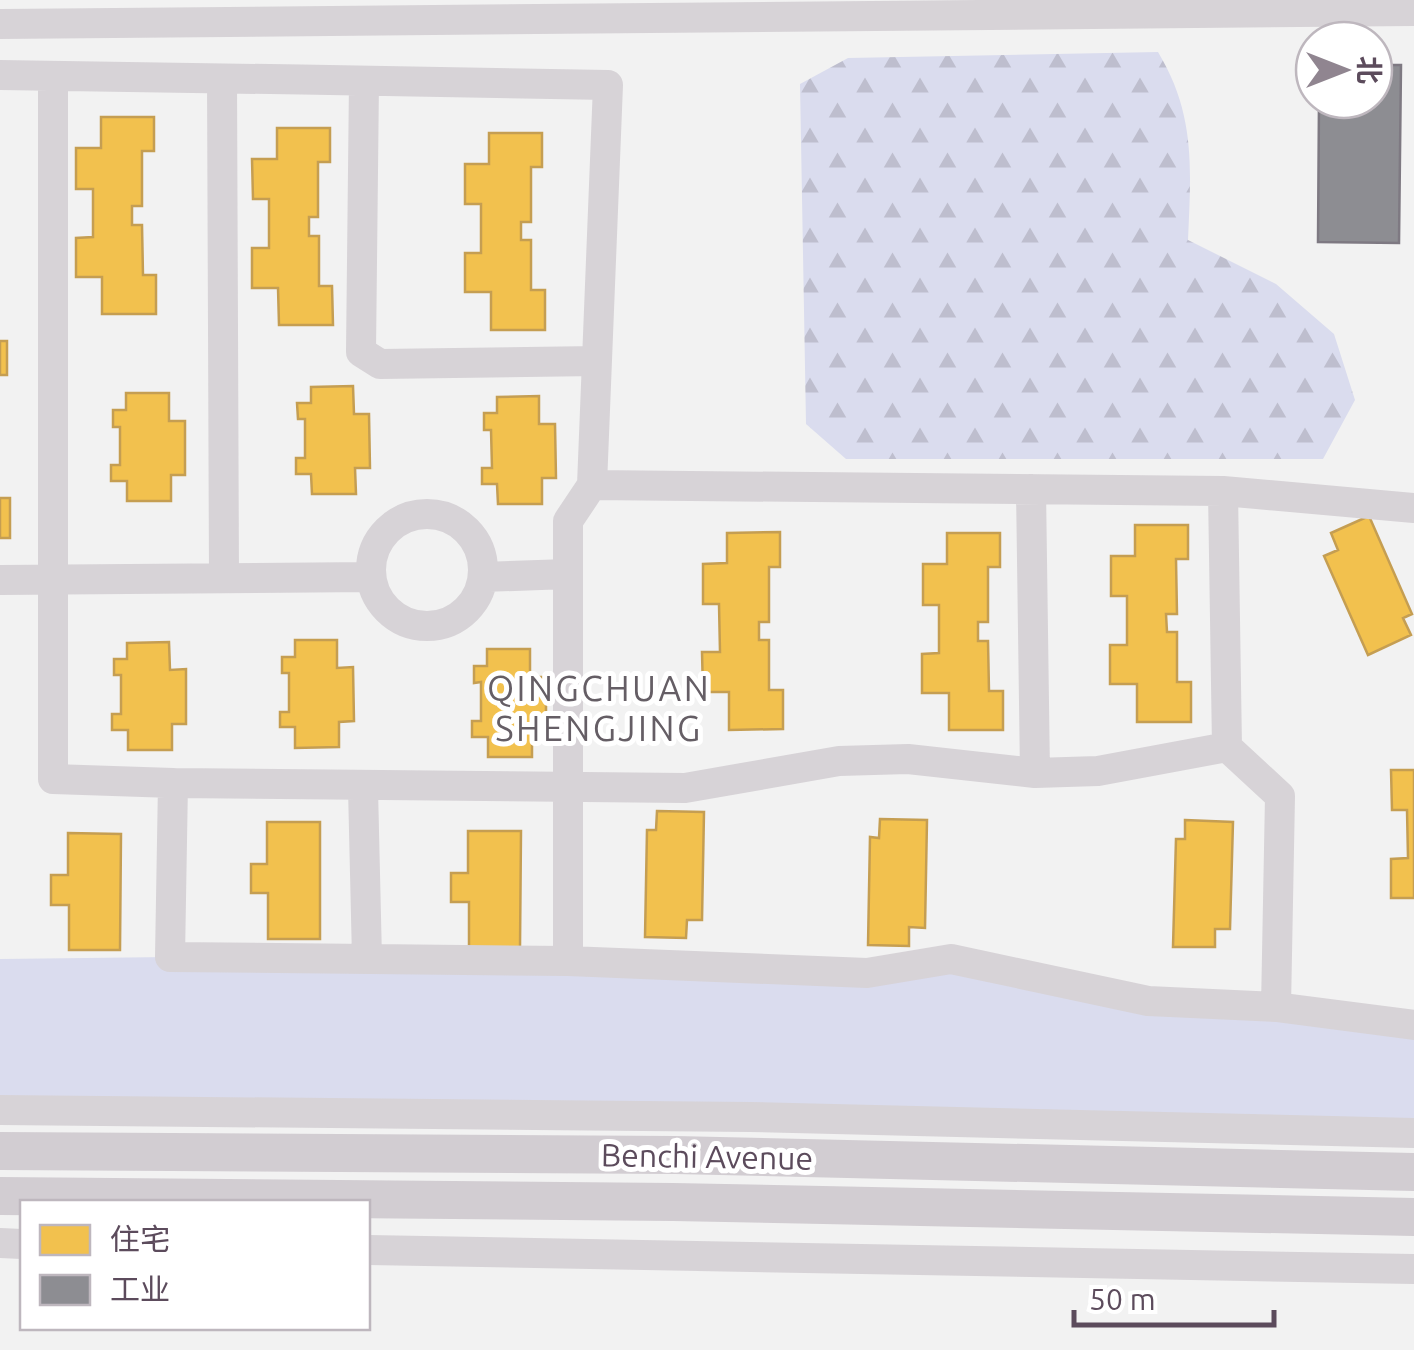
<svg xmlns="http://www.w3.org/2000/svg" width="1414" height="1350" viewBox="0 0 1414 1350" font-family="Ubuntu,'Noto Sans SC',sans-serif">
<defs>
<pattern id="forest-firs" width="22" height="20" patternUnits="userSpaceOnUse" patternTransform="scale(2.5)"><rect width="22" height="20" fill="#dadcee"/><path d="M5 1l3.5 6h-7zM16 11l3.5 6h-7z" fill="#bebece"/></pattern>
</defs>
<rect width="100%" height="100%" fill="#f2f2f2"/>
<!-- grass -->
<path fill="#dadcee" d="M170,957l781,2 463,66v108l-1414,-22v-152z"/>
<!-- forest -->
<path fill="url(#forest-firs)" d="M1158,52c38,63 33,117 30,188l88,44 58,50 21,66 -32,59h-477l-40,-35 -6,-340 48,-26z"/>
<!-- homes -->
<path fill="#f2c14e" stroke="#c59e52" stroke-width="2.5" d="M101,117h53v34h-12v55h-10v19h10l1,50h13v39h-54v-37h-26v-39l17,-1v-48h-17v-41h25z
M277,128h53v34h-12v55h-9v19h10v50h13l1,39h-54l-1,-37h-26v-40h17v-49h-16l-1,-40h25z
M489,133h53v34h-11v55h-10v18h10v50h14v40h-54v-38h-26v-39h16v-49h-16v-40h24z
M0,341h7v34h-7z
M353,386l1,28h15l1,54h-15l1,26h-44l-1,-20h-15v-16h9v-39h-7l-1,-16h14v-16z
M126,393h43v28h16v54h-14v26h-44v-20h-16v-16h9v-38h-7v-17h13z
M539,396v28h16l1,54h-14v26h-44l-1,-20h-15v-16h10l-1,-38h-7v-17h13v-16z
M0,498h10v40h-10z
M1369,516l43,98 -9,4 8,17 -43,20 -44,-99 14,-6 -7,-17z
M1135,525h53v34h-12l1,55h-11l1,18h10v50h14v40h-54v-38h-27v-39h17v-49h-16v-40h24z
M780,532v35h-11v55h-10v18h10v50h14v39l-54,1v-38h-26l-1,-40h18l-1,-48h-16v-40l24,-1v-30z
M947,533h53v34h-12v55h-10v19h10l1,50h14v39h-54v-37h-27v-39l17,-1v-48h-16v-41h24z
M295,640h42v28l16,-1 1,54 -15,1v25l-44,1v-21h-15v-15h9v-39h-7v-16h13z
M169,642l1,28 16,-1v55h-14v26h-44v-20h-16v-16h9v-39h-7v-16h13v-16z
M487,649h43v28h16v54h-14v26h-44v-20h-16v-16h9v-39l-7,1v-17h13z
M1391,770h23v128h-23v-39l17,-1 -1,-48h-15z
M657,811l47,1 -2,108h-15l-1,18 -41,-1 2,-107h9z
M880,819l47,1 -2,108 -16,-1v19l-41,-1 2,-108 9,1z
M1185,820l48,2 -3,107h-15v18h-42l3,-108h9z
M267,822h53v117h-52v-46h-17v-29h16z
M468,831h53l-1,117h-51v-46h-18v-29h17z
M68,833l53,1 -1,116h-51v-45h-18v-30h17z"/>
<!-- industry -->
<path fill="#8d8d92" stroke="#7e7982" stroke-width="2.5" d="M1374,65h27l-2,178 -81,-1 1,-142h55z"/>
<g fill="none" stroke-linecap="round" stroke-linejoin="round">
<!-- minor -->
<path stroke="#d7d3d7" stroke-width="30" d="M0,24l1414,-13
M0,75c203,3 405,6 608,10l-16,400 -24,36v440l-398,-4 3,-174 -120,-4v-703
M222,79l2,499
M364,81l-3,271 19,12 217,-3
M592,485l631,6 191,17
M1031,489l4,284
M1223,491l4,256 53,49 -4,211
M371 570a56 56 0 1 1 112 0a56 56 0 1 1-112 0Z
M483,577l85,-3
M0,580l371,-3
M173,783l512,5 154,-27 69,-2 127,14 63,-2 129,-24
M363,788l4,171
M568,961l299,12 84,-14 197,42 128,6 138,18
M0,1110l750,7 664,16
M0,1243l22,1
M368,1250l1046,19"/>
<!-- major -->
<path stroke="#d2cdd2" stroke-width="38" d="M0,1151l675,4 739,17
M0,1196l673,6 741,15"/>
</g>
<g text-anchor="middle" dominant-baseline="central" stroke-width="10" stroke-linejoin="round" paint-order="stroke">
<!-- street labels -->
<g font-size="32" fill="#5c4b5c" stroke="#fff">
<text transform="translate(707 1156) rotate(1)">Benchi Avenue</text>
</g>
<!-- neighbourhood labels -->
<g font-size="35" letter-spacing="2.5" fill="#655e65" stroke="#fff">
<text x="599" y="688">QINGCHUAN<tspan x="599" dy="40">SHENGJING</tspan></text>
</g>
</g>
<!-- legend -->
<rect x="20" y="1200" width="350" height="130" fill="#ffffff" stroke="#beb7be" stroke-width="2.5"/>
<rect x="40" y="1225" width="50" height="30" fill="#f2c14e" stroke="#beb7be" stroke-width="2.5"/>
<text x="110" y="1250" font-size="30" fill="#5c4b5c">住宅</text>
<rect x="40" y="1275" width="50" height="30" fill="#8d8d92" stroke="#beb7be" stroke-width="2.5"/>
<text x="110" y="1300" font-size="30" fill="#5c4b5c">工业</text>
<!-- north arrow -->
<g transform="translate(1344 70) rotate(90)"><circle r="48" fill="#ffffff" stroke="#beb7be" stroke-width="2.5"/>
<path d="M0-8L18 38L0 25L-18 38Z" fill="#908590"/>
<text y="-15" font-size="28" font-weight="bold" text-anchor="middle" fill="#5c4b5c">北</text>
</g>
<!-- scale -->
<path d="M1074 1310v15h200v-15" fill="none" stroke="#5c4b5c" stroke-width="5"/>
<text x="1089" y="1310" font-size="30" fill="#5c4b5c" stroke="#ffffff" stroke-width="8" paint-order="stroke">50 m</text>
</svg>
